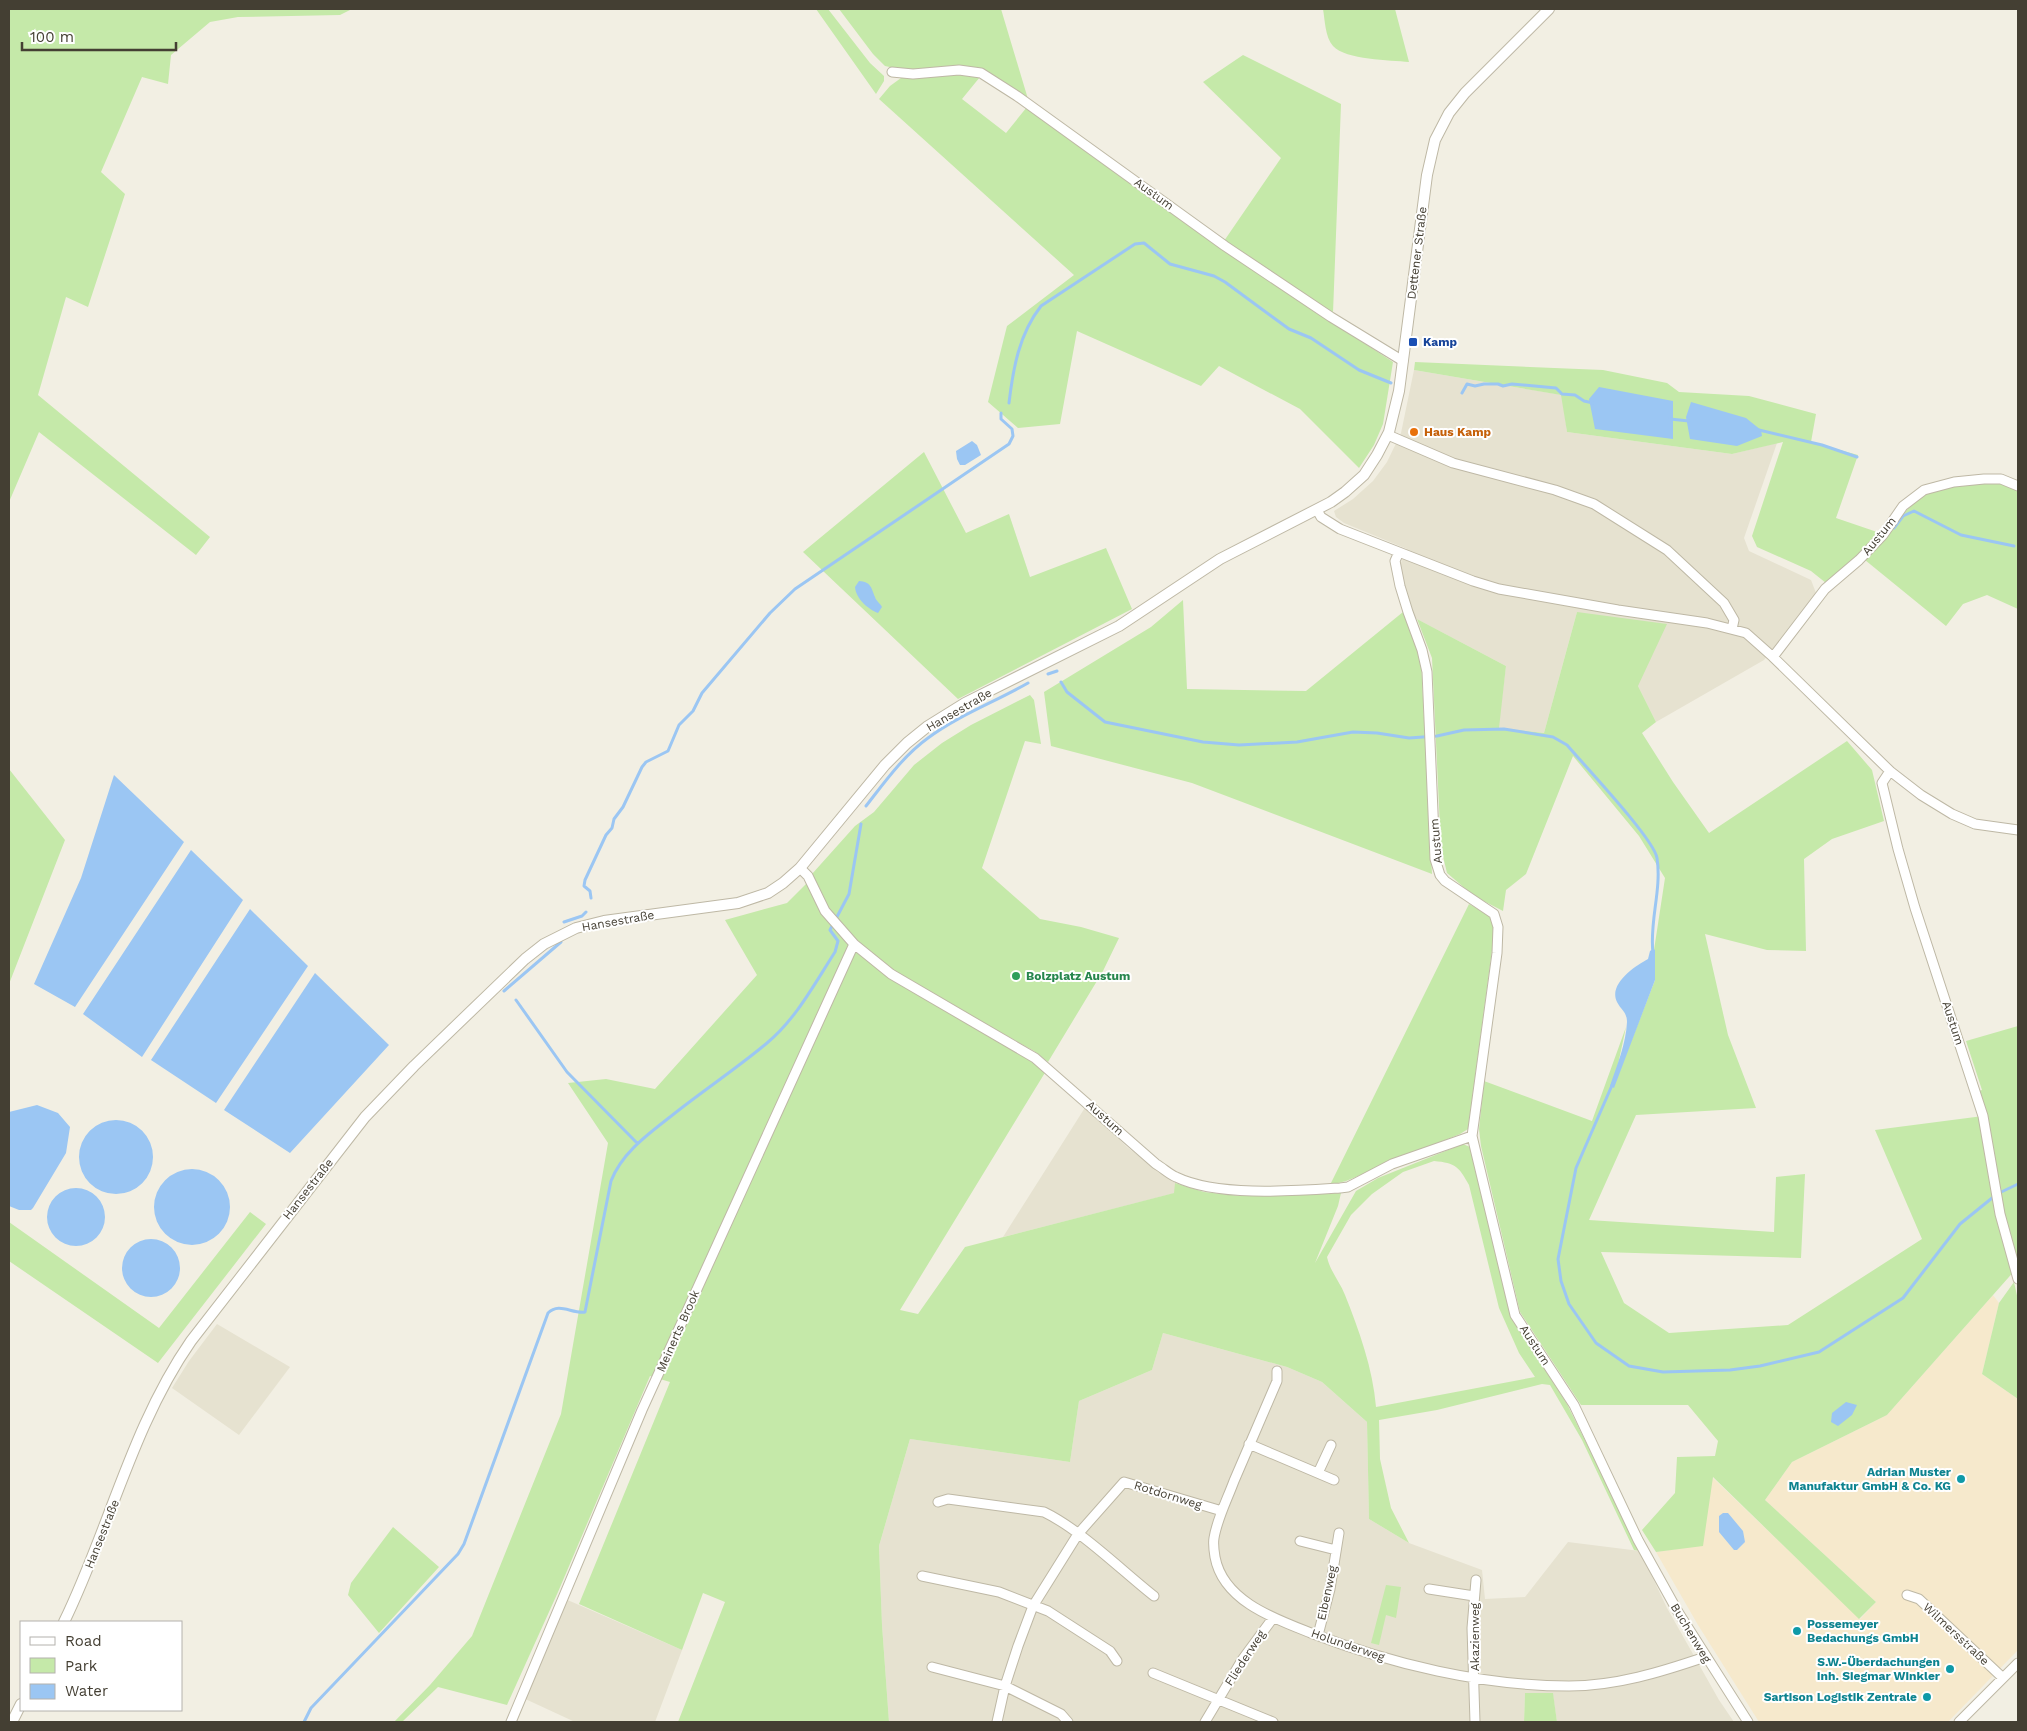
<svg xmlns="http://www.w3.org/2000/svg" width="2027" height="1731" viewBox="0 0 2027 1731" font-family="'Work Sans',sans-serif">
<rect width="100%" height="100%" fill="#f2efe3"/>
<!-- residential -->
<path fill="#e6e2d0" d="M1414,370l148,25 5,37 165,22 45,-11 -33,95 5,13 62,29 5,13 -52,67 -108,62 -18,-36 -61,-74 -33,121 -46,-5 8,-62 -93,-49 -13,-52 7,-16 -63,-26 -8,-6 -2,-6 19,-12 20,-18 14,-19 14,-29z
M1086,1106l41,41 48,36v10l-172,44z
M217,1324l73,43 -51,68 -67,-47 17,-27z
M1163,1333l124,34 35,15 45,40 2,97 40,24 73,27 3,29 40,-2 43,-55 72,9 27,57 52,92 15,22h-177l-4,-27 -28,-2 -1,29h-635l-7,-97 -3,-79 31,-107 160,23 9,-61 73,-31z
M563,1598l119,52 -27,72h-80l-54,-25z"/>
<!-- commercial -->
<path fill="#f6e9cc" d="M1993,1295l6,8 -17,71 36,25v251l-70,72h-189l-61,-97 -42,-73 46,-7 10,-68 148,142 16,-17 -111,-102 27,-38 95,-47z"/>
<!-- green -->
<path fill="#c5e9a9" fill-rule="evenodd" d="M9,9h343l-12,6 -102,2 -28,5 -39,33 -3,29 -26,-7 -41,95 24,22 -37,113 -22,-10 -28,98 172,142 -14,18 -157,-123 -30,70z
M816,9h12l42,54 14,13v5l-8,13z
M839,9h162l27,90 -46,-28h-74l-23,-5 -12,-12z
M1323,9h72l14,53c-19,-2 -63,-2 -76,-16 -8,-9 -8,-26 -10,-37z
M1243,55l98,49 -8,209 -109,-72 57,-83 -78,-76z
M967,74l13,3 -18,22 44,34 21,-26 302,213 64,42 -10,62 -9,21 -15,23 -59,-59 -81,-43 -18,20 -124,-55 -17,93 -42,4 -30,-26 19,-76 67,-51 -195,-176 11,-13 11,-8z
M1415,362l188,8 64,13 12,9 70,4 67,18 -5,28 47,13 -22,63 44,15 -23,23 -31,27 -15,-12 -54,-24 -5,-11 31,-94 -51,12 -165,-22 -6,-37 -147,-25z
M924,452l42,81 43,-19 21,63 76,-29 26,61 -174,90 -155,-147z
M2000,483l18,7v119l-31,-14 -24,9 -17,22 -81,-66c25,-30 48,-70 89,-75 15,-2 31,-1 46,-2z
M1183,600l4,89 119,2 97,-79 18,48 11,214 -240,-91 -141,-37 -7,-54 107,-65z
M1577,612l90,12 -29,62 18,36 -14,11 31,49 36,51 138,-92 25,29 12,51 -52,18 -28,20 2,92 -39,-1 -62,-16 23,101 28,73 -120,7 -47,105 185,12 2,-55 29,-3 -4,84 -200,-6 23,51 45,30 119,-8 134,-86 -47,-109 108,-14 -8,-24 7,-2 -16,-49 52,-15v253l-2,-10 -129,146 -95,47 -27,38 111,102 -17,17 -146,-142 -10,69 -47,6 -14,-22 33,-37 2,-36 38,-1 3,-15 -30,-36h-107l-61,-93 -39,-166 -2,-17 5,-48 108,40 34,-94 -13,61 42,-108 -1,-30 11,-72 -26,-42 -66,-80 -47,118 -20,16 -3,21 -29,-15 -27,-23 -6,-25 -9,-190 -15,-39 89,47 -7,62 45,5z
M1030,695l4,5 7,44 -16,-3 -43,127 58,51 41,8 38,11 -16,33 -55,91 -14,-11 -141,-79 -36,-31 -31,-33 -14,-34 43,-48 19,-14 40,-47 28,-22 29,-18z
M9,769l56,71 -56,144z
M808,882l43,63 195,126 -146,239 18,4 47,-67 209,-54 1,-10 29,9 36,4 101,-3 -3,13 -23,57 41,-72 22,-13 85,-34 7,3 41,169 56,88 73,147 -6,-1 -52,-110 -32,-55 -8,-1 -105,26 -58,10 1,39 11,49 18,35 -40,-24 -2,-97 -45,-40 -35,-15 -124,-34 -11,37 -73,31 -9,61 -160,-23 -31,107 3,79 7,97h-211l47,-120 -22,-9 -21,57 -103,-46 91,-222 -20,-6 -92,216 -51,113 -69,-18 -36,35h-8l36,-37 42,-49 89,-222 47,-271 -40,-60 38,-4 49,10 102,-114 -32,-55 62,-17zM1434,1161c22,2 25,6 35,24l30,123 20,45 16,24 -159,30c-3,-38 -17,-77 -31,-112 -5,-13 -15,-24 -18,-38l24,-42 21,-21 31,-22z
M1469,904l23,13 3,11 -27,201 -8,5 -114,47 -16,4z
M250,1212l16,12 -108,139 -149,-102v-39l150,106z
M2014,1282l4,18v99l-36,-25 17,-71z
M393,1527l46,40 -60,66 -31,-38 3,-12z
M1386,1585l15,2 -5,31 -10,-3 -7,30 -8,-2z
M1525,1693h28l4,29h-33z"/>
<!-- water -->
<path fill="#9bc6f3" d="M1599,387l74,14v38l-78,-10 -6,-30z
M1691,402l55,16 15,12 1,6 -25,10 -47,-7 -4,-22z
M972,441l5,4 4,10 -16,10h-5l-3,-6 -1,-8z
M859,581c12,1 12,6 16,16 1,4 5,6 7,10l-4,6c-10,-4 -22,-14 -23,-26z
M114,775l70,67 -109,165 -41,-23 47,-106z
M191,850l52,50 -101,157 -59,-43z
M250,909l58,57 -92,137 -65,-43z
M1653,949l2,1v30l-41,108 -4,-2c7,-21 16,-42 17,-64 0,-10 -6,-12 -10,-20 -9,-18 18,-36 31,-43l2,-8z
M315,973l74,72 -99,108 -66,-43z
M37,1105l21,8 12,14 -4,26 -33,55 -2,2h-12l-10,-4v-94z
M79 1157a37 37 0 1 1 74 0a37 37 0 1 1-74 0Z
M154 1207a38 38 0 1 1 76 0a38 38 0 1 1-76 0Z
M47 1217a29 29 0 1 1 58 0a29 29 0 1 1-58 0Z
M122 1268a29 29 0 1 1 58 0a29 29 0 1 1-58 0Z
M1846,1402l11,3 -5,10 -14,11 -7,-4 1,-9z
M1723,1513h5l15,18 2,11 -8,8h-3l-15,-18v-16z"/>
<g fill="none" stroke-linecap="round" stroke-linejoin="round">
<!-- stream -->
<path stroke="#9bc6f3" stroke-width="3" d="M1462,393l5,-9 8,2 9,-2h14l5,2 9,-2 44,4 6,6 13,1 9,6 9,2
M1009,403c4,-34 10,-69 32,-97l94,-62 9,-1 26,21 44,12 11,6 64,47 22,9 48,32 32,13
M1670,419l19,2
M1759,430l63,15 35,12
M1894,528l9,-12 11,-5 47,24 53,11
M1048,674l9,-3
M1061,682l6,10 38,30 98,20 36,3 58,-3 56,-10 24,1 32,5 28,-2 27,-6 40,-1 49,8 14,8c17,20 87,94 90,113 5,32 -8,64 -4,95
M866,806c18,-23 37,-50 62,-68 31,-23 67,-36 100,-55
M591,898l-1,-7 -6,-5 1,-6 21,-45 6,-7 2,-9 9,-12 19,-40 4,-5 22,-11 11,-26 14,-14 9,-18 68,-80 25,-24 214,-145 4,-8 -1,-7 -11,-10v-6
M564,922l18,-6 4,-4
M504,991l57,-49
M516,1000l51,72 70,71
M1613,1083l-37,85 -18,91 3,22 8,23 27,39 33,23 34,6 67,-2 30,-4 59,-14 84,-54 57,-74 37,-30 21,-10
M304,1722l7,-14 147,-154 6,-10 84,-231c11,-11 24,1 37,-1l26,-131c11,-28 36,-46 59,-64 31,-25 66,-48 97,-74 29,-24 48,-60 68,-91l3,-11 -8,-11 19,-36 12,-70"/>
<!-- minor casing -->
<g stroke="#beb8a5" stroke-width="11">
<path id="minor" d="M892,72l21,2 46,-4 22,3 36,23 208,150 106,71 72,44
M1388,435l65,28 102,27 39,14 73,46 57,53 10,17 -2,9
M1317,510l4,7 19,12 133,52 26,8 119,21 89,13 39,10 27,24 117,114 31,24 31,19 23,10 43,6
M1399,552l-4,9 5,25 8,26 14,38 5,22 8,187 5,16 5,6 49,33 4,13 -1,26 -25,183 43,179 59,90 64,135 40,72 70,110
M1773,657l52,-68 34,-29 24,-25 20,-29 21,-16 30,-8 30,-3h17l17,7
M1890,771l-8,12 16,66 17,59 68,208 17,98 18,65
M800,868l8,8 17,35 29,33 37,30 144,84 121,106c7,4 13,10 20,13 41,20 118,14 164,11l8,-1 44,-23 80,-28
M1277,1371v10c-14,33 -29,67 -43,100 -7,19 -17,38 -20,57 -1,6 0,13 1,19 8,44 60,62 96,76 80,31 172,53 258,53 47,0 92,-14 136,-29
M1249,1444l85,36
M1318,1473l13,-28
M938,1502l10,-3 96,13c37,18 77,58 110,84
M1300,1541l36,9
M922,1576l77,16 49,19 62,40 7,10
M1429,1589l45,7
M1907,1595l12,4 84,79
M1318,1635l12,-46 9,-56
M932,1667l73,19 56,28 7,8
M1153,1673l120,49
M511,1722l131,-312 212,-466
M997,1722l8,-36 13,-40 15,-40 45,-72 46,-52 98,29
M1205,1722l37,-62 31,-42
M1475,1722l-3,-94 4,-48
M1959,1722l59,-59"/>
</g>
<!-- tertiary casing -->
<g stroke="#beb8a5" stroke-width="12">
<path id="tertiary" d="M64,1622c45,-92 68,-196 127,-281l174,-224 49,-51 111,-107 19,-15 32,-16 28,-7 134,-18 30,-10 15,-10 17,-15 85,-103 22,-22 21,-17 37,-23 154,-77 101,-67 111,-57 14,-10 19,-17 13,-20 12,-23 10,-41 28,-216 8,-35 14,-27 16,-20 84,-84
M12,1722l9,-18"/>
</g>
<!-- minor -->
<use href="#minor" stroke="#fff" stroke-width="9"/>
<!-- tertiary -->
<use href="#tertiary" stroke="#fff" stroke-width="10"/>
</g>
<!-- markers -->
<rect fill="#1a4fb4" stroke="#fff" stroke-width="2" x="1408" y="337" width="10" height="10" rx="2.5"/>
<circle fill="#e8710a" stroke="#fff" stroke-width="2" cx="1414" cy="432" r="5"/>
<circle fill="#2e9e5b" stroke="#fff" stroke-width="2" cx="1016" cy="976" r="5"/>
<g fill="#0f9aa8" stroke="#fff" stroke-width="2">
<circle cx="1961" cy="1479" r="5"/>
<circle cx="1797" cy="1631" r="5"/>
<circle cx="1950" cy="1669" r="5"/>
<circle cx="1927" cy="1697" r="5"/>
</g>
<g text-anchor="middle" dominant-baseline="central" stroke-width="4" stroke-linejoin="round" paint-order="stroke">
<!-- street labels -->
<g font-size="12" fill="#443f33" stroke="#fff">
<text transform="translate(1154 194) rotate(36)">Austum</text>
<text transform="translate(1417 253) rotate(-83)">Dettener Straße</text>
<text transform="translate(1879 536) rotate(-51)">Austum</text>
<text transform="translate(959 710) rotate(-30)">Hansestraße</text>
<text transform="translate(1436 841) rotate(-95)">Austum</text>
<text transform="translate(618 921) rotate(-10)">Hansestraße</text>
<text transform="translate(1953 1023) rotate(72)">Austum</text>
<text transform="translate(1105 1118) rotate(42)">Austum</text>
<text transform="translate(308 1189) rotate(-52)">Hansestraße</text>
<text transform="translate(678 1331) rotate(-66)">Meinerts Brook</text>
<text transform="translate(1535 1345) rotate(57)">Austum</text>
<text transform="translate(1168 1495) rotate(17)">Rotdornweg</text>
<text transform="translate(102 1534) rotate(-68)">Hansestraße</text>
<text transform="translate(1327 1593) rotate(-78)">Eibenweg</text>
<text transform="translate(1691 1633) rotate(59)">Buchenweg</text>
<text transform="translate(1956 1634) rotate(43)">Wilmersstraße</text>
<text transform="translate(1475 1637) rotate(-90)">Akazienweg</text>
<text transform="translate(1348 1645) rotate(19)">Holunderweg</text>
<text transform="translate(1245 1658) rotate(-57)">Fliederweg</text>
</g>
<!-- transit labels -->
<g font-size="12" font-weight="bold" fill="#164399" stroke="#fff" text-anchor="start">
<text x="1423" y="342">Kamp</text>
</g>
<!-- food labels -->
<g font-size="12" font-weight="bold" fill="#c56008" stroke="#fff" text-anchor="start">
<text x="1424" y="432">Haus Kamp</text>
</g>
<!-- leisure labels -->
<g font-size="12" font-weight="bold" fill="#27864d" stroke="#fff" text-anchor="start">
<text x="1026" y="976">Bolzplatz Austum</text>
</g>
<!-- culture labels -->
<g font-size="12" font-weight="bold" fill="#0d838f" stroke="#fff" text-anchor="end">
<text x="1951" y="1472">Adrian Muster<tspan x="1951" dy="14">Manufaktur GmbH &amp; Co. KG</tspan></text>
<text x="1807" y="1624" text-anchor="start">Possemeyer<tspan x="1807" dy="14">Bedachungs GmbH</tspan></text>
<text x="1940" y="1662">S.W.-Überdachungen<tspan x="1940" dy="14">Inh. Siegmar Winkler</tspan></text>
<text x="1917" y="1697">Sartison Logistik Zentrale</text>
</g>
</g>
<!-- border -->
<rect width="2027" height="1731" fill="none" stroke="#443f33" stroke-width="20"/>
<!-- legend -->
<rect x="20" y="1621" width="162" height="90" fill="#ffffff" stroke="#b4b2ad"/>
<rect x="30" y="1637" width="25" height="8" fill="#ffffff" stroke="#b4b2ad"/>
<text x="65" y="1646" font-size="15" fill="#443f33">Road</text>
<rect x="30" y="1658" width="25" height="15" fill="#c5e9a9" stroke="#b4b2ad"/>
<text x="65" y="1671" font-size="15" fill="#443f33">Park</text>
<rect x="30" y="1684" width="25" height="15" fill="#9bc6f3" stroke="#b4b2ad"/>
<text x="65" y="1696" font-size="15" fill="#443f33">Water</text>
<!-- scale -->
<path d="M22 42v8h154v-8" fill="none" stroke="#443f33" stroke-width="2.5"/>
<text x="30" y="42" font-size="15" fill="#443f33" stroke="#ffffff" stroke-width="4" paint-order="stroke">100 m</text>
</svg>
